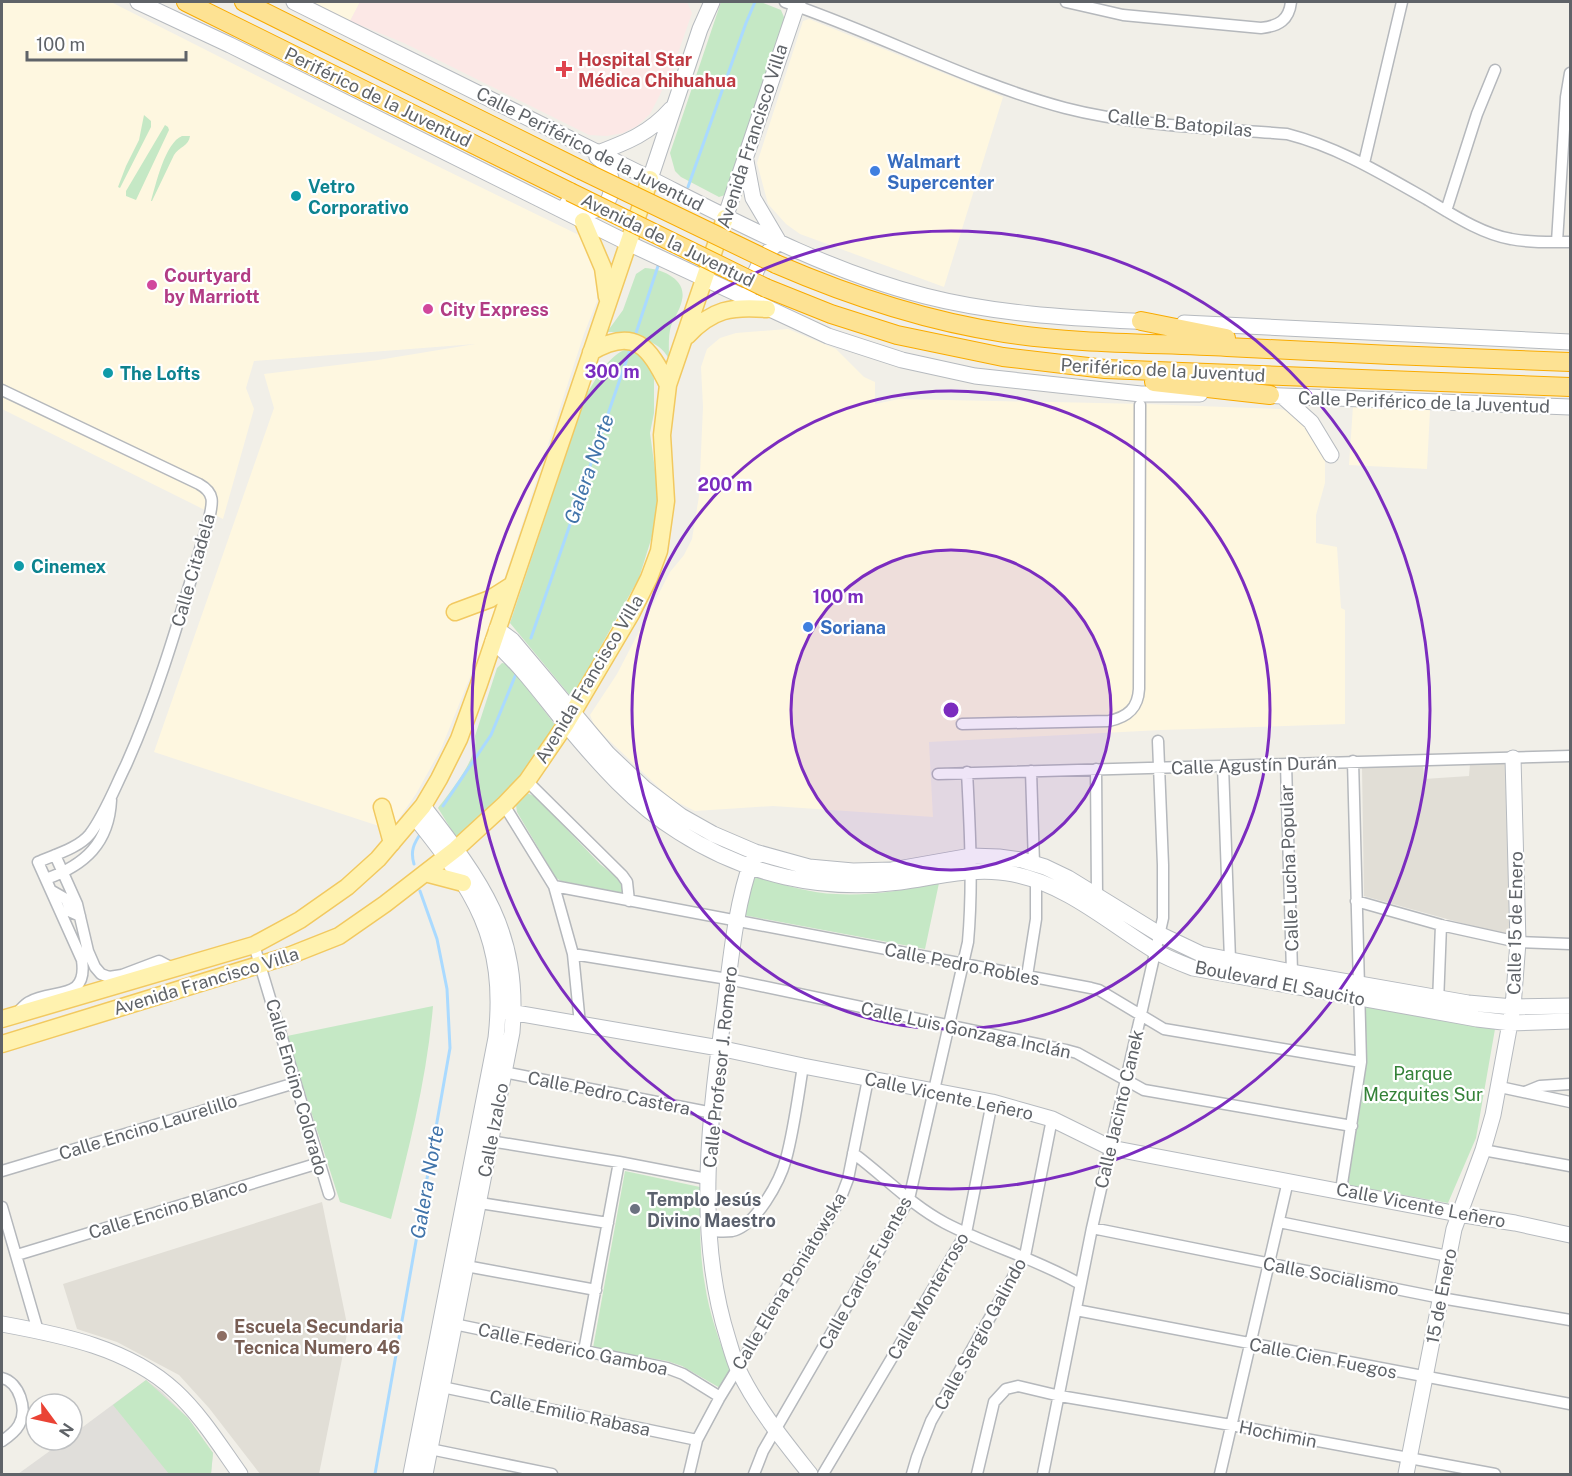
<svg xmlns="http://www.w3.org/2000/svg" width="1572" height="1476" viewBox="0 0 1572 1476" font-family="'Public Sans',sans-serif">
<rect width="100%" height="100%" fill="#f1efe8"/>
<!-- commercial -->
<path fill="#fef7e0" d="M2,2h109l271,137 199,97 16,32v33l-13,33 -103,316 -40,99 -25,45 -25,36 -237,-78 120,-344 -10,-34 114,-14 97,-16 -221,17 -8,27 8,21 -31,110 -221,-110z
M311,2h49l-10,19z
M809,19l194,78 -59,190 -144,-53 -14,-10 -18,-20 -11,-41 46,-142z
M788,329l48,20 28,28 11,5v22l24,-5 247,5 134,5 15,4 27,32 3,15v23l-9,32v28l21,4 4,61 4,2v114l-184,6 -232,12 4,75 -160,-11 -78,5 -24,-12 -76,-72 -5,-12 27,-41 53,-102 14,-17 8,-16 7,-43 4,-89 -2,-40 6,-18 13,-11 16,-5z
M1353,406l77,4 -3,59 -78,-4z"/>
<!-- industrial -->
<path fill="#e0deda" d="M146,1380l16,12 26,26 25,35 -2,21h-193l47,-34h7v-5z"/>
<!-- education -->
<path fill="#e1ded6" d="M1507,763l5,174 -148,-41 -2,-129 61,-3 1,15 45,-3 1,-12z
M322,1202l26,127 -29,145h-59l-51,-66 -30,-33 -62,-33 -40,-13 -14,-45z"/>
<!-- medical -->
<path fill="#fce8e6" d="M360,2h327l5,11 -21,60 -21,41 -13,12 -14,7 -16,3 -18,-1 -185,-92 -54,-22z"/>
<!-- green -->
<path fill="#c5e8c5" d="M721,2h40l20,8 5,12 -61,173 -6,2 -38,-20 -6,-6 -5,-18z
M144,115l7,6v6l-31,61 -2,-1 8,-21 13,-26z
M165,125l3,2 1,3 -33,70 -10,-4v-5z
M182,136h8c-1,10 -11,11 -16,19l-22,46h-1c5,-17 14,-58 31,-65z
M645,268c17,1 42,11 37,32 -2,10 -8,18 -11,26 -3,10 -2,23 -2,33 -10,-20 -41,-27 -62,-27l16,-22 13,-36z
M624,350h11l14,12 5,17v34l-4,20 8,59 -4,38 -15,48 -67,120 -62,-75 76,-228c11,-17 20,-36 38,-45z
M502,663l6,1 48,62c-18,40 -67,83 -99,113l-19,-31c10,-13 36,-46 37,-63 1,-3 0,-6 0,-9l22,-68z
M527,793l9,4 64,67 20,16 4,7 -1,6 -62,-12 -5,-3 -39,-66 -1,-7z
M754,875c26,9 54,18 82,19 34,2 70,-4 103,-11l-14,66 -182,-34z
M1363,1005l132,24 -19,109 -28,65 -101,-18 19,-126z
M433,1006c-6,72 -24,142 -42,213l-51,-17 -53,-166z
M625,1171l75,16c0,32 -1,65 5,98 4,29 15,57 25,85l-10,18 -38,-22 -15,-5 -74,-13z
M146,1380l42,38 25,35 -2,21h-42l-56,-69z"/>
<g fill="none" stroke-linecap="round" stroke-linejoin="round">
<!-- stream -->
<path stroke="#aadaff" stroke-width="3" d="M688,187l58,-164 9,-21
M635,336l23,-70
M531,638l100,-291
M443,806l48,-71 25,-61
M414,864c-4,-13 0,-21 7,-31
M375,1474l75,-426 -3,-59 -10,-50 -17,-48"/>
<!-- street casing -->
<g stroke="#b5b8bc" stroke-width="13">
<path id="street" d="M785,2c95,32 183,80 280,106 69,18 151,20 222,26 51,13 95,40 141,66 25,15 54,34 83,39 19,4 40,3 59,3
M1066,2l57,13 138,13c18,-2 28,-8 30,-26
M1364,163l38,-161
M1446,211l31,-97 18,-44
M1557,242l9,-145 4,-24
M2,390l197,94c18,10 13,21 9,39 -25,82 -47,164 -82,242 -11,22 -21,49 -36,69 -11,14 -36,21 -52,28l44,98c6,42 -29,28 -53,42 -4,2 -7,6 -11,10
M962,724l147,-3c19,-4 29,-13 30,-32l1,-284
M1286,764l6,208
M1223,766l7,194
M1096,769l1,126
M1031,771l3,93
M938,774l632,-18
M527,781l95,94 5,7 2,19
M504,805l50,81 19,68 7,70
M55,855l22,49 11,47 7,16 6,7 8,3 13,-2 37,-14 15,8
M46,879c39,-14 63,-36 65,-79
M554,886l537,102 8,2 65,39 197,33
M52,891l14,8 5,13 9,4
M1356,901l85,24 77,17 52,2
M254,945l75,249
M573,954l155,25 338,71 11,3 67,37 208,36
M1027,976l9,-57v-40
M1438,1003l3,-78
M504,1072l209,41
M1500,1087l70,15
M1525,1092l15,-6 30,-2
M490,1141l129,21 88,17
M1483,1150l87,16
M853,1153c31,23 58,52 92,70 44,23 92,36 135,61
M2,1171l293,-88
M1341,1190l20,-128 -8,-301
M480,1203l128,20
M2,1207l36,124
M1279,1222l169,34
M1092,1228l349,70 129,22
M708,1231c7,0 16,1 24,0 24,-5 48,-50 54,-72 8,-30 12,-62 17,-93
M17,1255l302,-92
M466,1266l130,24
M1076,1310l494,94
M454,1324l213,44 16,6 37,23
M584,1351l35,-189
M2,1378c17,4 26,31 17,47 -4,7 -11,12 -17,16
M442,1387l255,53
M430,1449l122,25
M689,1474l8,-34 23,-43 120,-197 8,-21 20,-100
M754,1474l9,-23 146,-252 59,-257c5,-57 2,-113 -1,-170
M823,1474l143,-241 26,-131
M912,1474l5,-17 14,-36 94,-165 27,-137
M977,1474l17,-72 12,-13 12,-3 42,10 171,29 264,49
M1043,1474l49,-246 71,-310v-53l-5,-124
M1220,1474l68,-293"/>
</g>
<!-- secondary casing -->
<g stroke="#b6babf" stroke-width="17">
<path id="secondary" d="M138,2l92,43 398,198 200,93 74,24 73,16 166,18h59
M294,2c114,56 228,112 341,169 94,47 188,99 290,125 74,19 150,22 226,26
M598,153c29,-11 52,-20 73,-44
M746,161l7,37 26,44c-16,12 -25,29 -29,48
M650,179l50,-150 12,-27
M567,204c7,3 15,7 23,7 27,-1 28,-41 7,-54
M725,218l73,-216
M1184,323l386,19
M1260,395l310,12
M1282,396l29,26 20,33
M497,629l15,11 96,114 36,34 37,28 32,18 42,18 54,15 44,4 39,-1 79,-14 28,1 23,3 23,7 23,11 91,56 42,20 91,18 176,31 45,4 57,-1
M493,641c28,24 49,54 72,82 33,40 70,82 114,109 67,43 143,60 221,50 37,-5 76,-16 113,-8 55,11 96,49 142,77 12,7 25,12 38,17l284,51 34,4 59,-2
M423,806c59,76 97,125 89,226l-87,442
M753,857c-17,46 -22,99 -28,148 -15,109 -31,227 3,334 3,10 6,21 10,30 18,38 46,72 72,105
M499,1010l220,38 84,18 189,36 60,17 59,29 347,66 57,9 55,12
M2,1324c60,11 127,24 173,67 26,24 45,55 65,83
M411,1474l85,-436c11,-100 -22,-147 -82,-222
M1406,1474l48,-245 29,-79 10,-35 20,-108 5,-65 -5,-184"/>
</g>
<!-- primary casing -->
<g stroke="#f2c960" stroke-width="19">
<path id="primary" d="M583,221l20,47 4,29
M687,336c25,-27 45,-30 80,-27
M591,352c44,-26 58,-5 77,33
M455,612l35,-13 22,-14
M382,807l10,36
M425,873l38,10
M2,1019l252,-74 46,-25 47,-33 31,-28 45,-53 16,-27 20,-40 20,-55 171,-505
M2,1044l289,-89 48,-19 46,-32 71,-55 48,-44 23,-24 39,-57 65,-110 18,-36 10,-27 7,-50 -4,-66 6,-50 57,-167"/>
</g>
<!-- highway casing -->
<g stroke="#f9ab00" stroke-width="20">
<path id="highway" d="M186,2l384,190
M244,2l337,168
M776,264c74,32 149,57 229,69 73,11 148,10 222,14 114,6 229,11 343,15
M766,288l65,26 66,21 106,22 102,12 465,18
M1141,321l85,17
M1154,382l116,13"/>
</g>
<!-- street -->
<use href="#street" stroke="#fff" stroke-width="10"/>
<!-- secondary -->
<use href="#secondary" stroke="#fff" stroke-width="15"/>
<!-- primary -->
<use href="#primary" stroke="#fff2af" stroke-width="16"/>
<!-- highway -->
<use href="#highway" stroke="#fde293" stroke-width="18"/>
<!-- highway-bridge casing -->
<g stroke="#f9ab00" stroke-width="20" stroke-linecap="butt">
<path id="highway-bridge" d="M581,170l195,94
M570,192l196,96"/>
</g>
<!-- highway-bridge -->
<use href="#highway-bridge" stroke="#fde293" stroke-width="18"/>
</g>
<!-- distance rings -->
<circle cx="951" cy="710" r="160" fill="#7b2cbf" fill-opacity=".12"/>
<g fill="none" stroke="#7b2cbf" stroke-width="3">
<circle cx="951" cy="710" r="160"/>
<circle cx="951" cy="710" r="319"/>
<circle cx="951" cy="710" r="479"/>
</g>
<!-- markers -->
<path fill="#e0444e" stroke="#fff" stroke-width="2" d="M561 60h6v6h6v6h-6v6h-6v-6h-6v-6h6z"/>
<g fill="#3f7fe0" stroke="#fff" stroke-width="2">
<circle cx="875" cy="171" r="6"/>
<circle cx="808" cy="627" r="6"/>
</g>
<g fill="#0f9aa8" stroke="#fff" stroke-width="2">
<circle cx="296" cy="196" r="6"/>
<circle cx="108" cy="373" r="6"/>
<circle cx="19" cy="566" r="6"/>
</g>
<g fill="#d1479c" stroke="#fff" stroke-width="2">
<circle cx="152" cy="285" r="6"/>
<circle cx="428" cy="309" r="6"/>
</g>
<circle fill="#6b7280" stroke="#fff" stroke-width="2" cx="635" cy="1209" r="6"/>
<circle fill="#8d6e63" stroke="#fff" stroke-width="2" cx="222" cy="1336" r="6"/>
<g text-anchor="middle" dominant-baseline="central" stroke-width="4.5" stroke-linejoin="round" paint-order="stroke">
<!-- health labels -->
<g font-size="18" font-weight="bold" fill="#be3a42" stroke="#fff" text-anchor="start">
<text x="578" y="59">Hospital Star<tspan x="578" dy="21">Médica Chihuahua</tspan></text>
</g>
<!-- street labels -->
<g font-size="18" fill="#5f6368" stroke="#fff">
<text transform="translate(378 97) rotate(26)">Periférico de la Juventud</text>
<text transform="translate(1180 123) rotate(6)">Calle B. Batopilas</text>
<text transform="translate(752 136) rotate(-72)">Avenida Francisco Villa</text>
<text transform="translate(590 149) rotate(27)">Calle Periférico de la Juventud</text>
<text transform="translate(668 240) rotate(26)">Avenida de la Juventud</text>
<text transform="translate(1163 370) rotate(3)">Periférico de la Juventud</text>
<text transform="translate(1424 402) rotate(2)">Calle Periférico de la Juventud</text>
<text transform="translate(193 570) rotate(-74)">Calle Citadela</text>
<text transform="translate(589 679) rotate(-59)">Avenida Francisco Villa</text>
<text transform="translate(1254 765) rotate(-2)">Calle Agustín Durán</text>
<text transform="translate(1289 868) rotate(-92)">Calle Lucha Popular</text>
<text transform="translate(1515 923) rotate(-89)">Calle 15 de Enero</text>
<text transform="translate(962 964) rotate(11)">Calle Pedro Robles</text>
<text transform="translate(206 981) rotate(-17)">Avenida Francisco Villa</text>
<text transform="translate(1280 983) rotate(11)">Boulevard El Saucito</text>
<text transform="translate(966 1030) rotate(12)">Calle Luis Gonzaga Inclán</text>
<text transform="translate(720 1067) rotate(-84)">Calle Profesor J. Romero</text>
<text transform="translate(297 1087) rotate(74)">Calle Encino Colorado</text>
<text transform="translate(609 1093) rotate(11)">Calle Pedro Castera</text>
<text transform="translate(949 1096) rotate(12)">Calle Vicente Leñero</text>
<text transform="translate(1119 1109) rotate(-77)">Calle Jacinto Canek</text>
<text transform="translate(148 1127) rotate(-17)">Calle Encino Laurelillo</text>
<text transform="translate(493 1130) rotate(-79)">Calle Izalco</text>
<text transform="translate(1421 1205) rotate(11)">Calle Vicente Leñero</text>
<text transform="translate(168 1209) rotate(-17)">Calle Encino Blanco</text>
<text transform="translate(865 1273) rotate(-61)">Calle Carlos Fuentes</text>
<text transform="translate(1331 1276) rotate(11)">Calle Socialismo</text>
<text transform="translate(789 1281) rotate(-59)">Calle Elena Poniatowska</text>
<text transform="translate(928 1296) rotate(-60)">Calle Monterroso</text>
<text transform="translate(1441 1296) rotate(-79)">15 de Enero</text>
<text transform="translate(980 1334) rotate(-61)">Calle Sergio Galindo</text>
<text transform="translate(573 1349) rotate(12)">Calle Federico Gamboa</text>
<text transform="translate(1323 1358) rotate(11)">Calle Cien Fuegos</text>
<text transform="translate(570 1413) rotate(12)">Calle Emilio Rabasa</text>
<text transform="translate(1278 1434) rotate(11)">Hochimin</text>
</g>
<!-- shop labels -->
<g font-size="18" font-weight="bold" fill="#366cbe" stroke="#fff" text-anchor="start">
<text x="887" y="161">Walmart<tspan x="887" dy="21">Supercenter</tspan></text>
<text x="820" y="627">Soriana</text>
</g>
<!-- culture labels -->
<g font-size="18" font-weight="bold" fill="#0d838f" stroke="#fff" text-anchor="start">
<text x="308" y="186">Vetro<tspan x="308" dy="21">Corporativo</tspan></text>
<text x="120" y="373">The Lofts</text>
<text x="31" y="566">Cinemex</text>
</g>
<!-- hotel labels -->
<g font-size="18" font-weight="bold" fill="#b23c85" stroke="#fff" text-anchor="start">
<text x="164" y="275">Courtyard<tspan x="164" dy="21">by Marriott</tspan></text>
<text x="440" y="309">City Express</text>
</g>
<!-- park labels -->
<g font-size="18" fill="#348238" stroke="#fff">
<text x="1423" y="1073">Parque<tspan x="1423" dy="21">Mezquites Sur</tspan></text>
</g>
<!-- worship labels -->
<g font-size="18" font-weight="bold" fill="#5b616d" stroke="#fff" text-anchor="start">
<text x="647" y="1199">Templo Jesús<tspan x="647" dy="21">Divino Maestro</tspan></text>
</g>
<!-- education labels -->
<g font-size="18" font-weight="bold" fill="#785e54" stroke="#fff" text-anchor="start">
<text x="234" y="1326">Escuela Secundaria<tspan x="234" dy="21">Tecnica Numero 46</tspan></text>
</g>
<!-- water labels -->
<g font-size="20" font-style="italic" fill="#4174aa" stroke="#fff">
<text transform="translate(589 469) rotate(-71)">Galera Norte</text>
<text transform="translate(427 1182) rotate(-80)">Galera Norte</text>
</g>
</g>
<circle cx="951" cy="710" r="9" fill="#7b2cbf" stroke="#fff" stroke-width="3"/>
<g font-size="18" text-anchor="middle" font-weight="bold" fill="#7b2cbf" stroke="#fff" stroke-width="4.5" stroke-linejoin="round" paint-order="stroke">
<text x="612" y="378">300 m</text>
<text x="725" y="491">200 m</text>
<text x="838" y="603">100 m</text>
</g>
<!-- border -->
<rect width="1572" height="1476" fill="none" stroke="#5f6368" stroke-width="6"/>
<!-- north arrow -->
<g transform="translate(54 1422) rotate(123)"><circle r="28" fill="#ffffff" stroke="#bfc1c3" stroke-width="1.5"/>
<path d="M0-4.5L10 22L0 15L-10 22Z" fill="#ea4335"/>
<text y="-9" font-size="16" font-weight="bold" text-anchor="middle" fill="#5f6368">N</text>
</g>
<!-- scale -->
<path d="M27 51v9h159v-9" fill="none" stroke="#5f6368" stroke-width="3"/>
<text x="36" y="51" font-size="18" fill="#5f6368" stroke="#ffffff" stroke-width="4.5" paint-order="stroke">100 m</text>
</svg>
